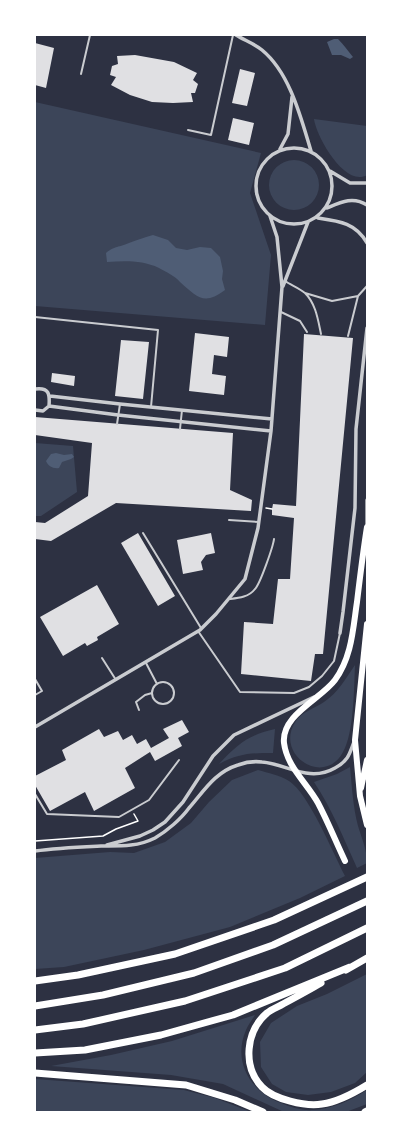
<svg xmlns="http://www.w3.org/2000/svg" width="402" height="1147" viewBox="0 0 402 1147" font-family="Poppins,sans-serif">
<rect width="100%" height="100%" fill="#2d3142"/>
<!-- green -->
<path fill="#3c4559" d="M35,102l226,51 -11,40 21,62 -6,70 -230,-19z
M314,119l53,7v49c-22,13 -51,-39 -53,-56z
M269 185a25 25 0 1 1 50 0a25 25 0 1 1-50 0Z
M35,443l38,3 4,46 -36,24h-6z
M355,665c-1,23 -1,68 -12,87 -19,36 -70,2 -47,-31 6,-9 19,-13 28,-19 14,-9 22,-24 31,-37z
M275,729l-2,24c-22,0 -33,0 -54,11 19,-20 29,-29 56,-35z
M350,767c2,20 3,40 8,59 4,13 9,24 9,37l-10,5c-13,-29 -25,-59 -43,-86l23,-8z
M258,770c10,3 22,5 31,11 20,13 44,72 56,95l-45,22 -70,29 -86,23 -80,17 -29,2v-111l75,-6 24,1 31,-11 26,-19 18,-21 23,-22z
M367,974v98l-12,11 -24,9 -23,3 -22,-3 -14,-8 -11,-17 -1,-25 11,-19 26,-17 30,-12z
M255,1015c-3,5 -7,10 -9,15 -14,32 5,62 35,73 9,4 22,8 32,7 20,-1 38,-10 54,-20v14l-21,8h-62l-61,-28 -52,-9 -120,-9 60,-11 61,-14z
M35,1079l149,11 31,8 36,14h-216z"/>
<!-- water -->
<path fill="#4f5d75" d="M334,39h4c6,6 10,12 15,18l-3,2 -9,-4h-9l-5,-13z
M153,235l15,5 8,8 11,2 13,-3 11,1 9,9 3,14 -1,8 3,11c-21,16 -28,7 -45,-8 -5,-6 -14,-10 -21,-14 -17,-8 -34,-7 -52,-6l-1,-9c10,-8 12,-5 23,-10 8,-3 16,-6 24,-8z
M56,453l8,2 8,-1 2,3 -3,2 -9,3 -3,6c-6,1 -11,-2 -13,-7l5,-7z"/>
<!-- building -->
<path fill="#e0e0e3" d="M35,43l19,5 -8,40 -11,-3z
M135,55l39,7 23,11 -4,7 5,4 -3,9h-4l2,9 -20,1 -21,-1 -22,-7 -19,-10 5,-8 -6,-2 2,-9 6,-2 -1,-8z
M240,69l15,4 -8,33 -15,-3z
M233,118l21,5 -5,22 -21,-5z
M195,333l34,4 -2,20 -13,-2 -2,19 14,2 -2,19 -35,-4z
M304,334l49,4 -30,316h-8l-4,27 -70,-7 3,-52 29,2 5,-45h12l4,-61 -22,-3v-6l1,-5 23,2z
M121,340l28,2 -6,57 -28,-3z
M52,373l23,3 -1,10 -23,-4z
M35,417l198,16 -3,57 22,10 -1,11 -135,-8 -65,38 -16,-2v-17l10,1 43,-27 4,-53 -57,-8z
M138,533l37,63 -17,10 -37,-63z
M211,533l4,20 -9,2 -5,7 2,8 -20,4 -6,-34z
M97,585l22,39 -22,13 1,3 -11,6 -2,-3 -22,13 -23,-39z
M182,720l7,12 -11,6 4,8 -27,15 -5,-9 -25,16 10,20 -41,23 -9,-19 -35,19 -15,-26v-9l31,-16 -4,-10 37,-21 5,8 14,-6 5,9 9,-5 5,9 9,-5 5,9 18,-10 -6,-9z"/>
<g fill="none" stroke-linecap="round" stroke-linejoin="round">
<!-- path -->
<path stroke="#fff" stroke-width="1.5" d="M266,508l6,1
M35,841l68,-5 13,-7 22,-8 -4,-7"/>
<!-- service -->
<path stroke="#caccd0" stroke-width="2" d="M81,74l9,-39
M188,130l23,5 22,-100
M285,281c6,4 14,7 20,12 11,11 13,27 16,41
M305,293l27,8 26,-5
M281,312l19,9 7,11
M35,317l123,13 -7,77
M348,336l10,-40 9,-10
M117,424l3,-20
M180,429l2,-19
M229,520l30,2
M143,533l58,95
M230,599c9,-1 19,-2 25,-10 5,-5 18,-42 19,-50
M198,631l42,61 54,1 15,-6 13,-11 12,-15 6,-28
M102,658l14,22
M146,663l11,21
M35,679l7,12 -7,4
M152 693a11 11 0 1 1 22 0a11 11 0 1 1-22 0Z
M139,710l-3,-8 9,-7 7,-2
M35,794l12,20 72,3 30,-17 30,-40"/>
<!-- minor -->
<path stroke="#caccd0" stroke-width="3.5" d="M236,35c8,5 19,9 26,15 28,23 39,68 49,101
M256 186a38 38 0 1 1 76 0a38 38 0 1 1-76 0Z
M280,149l8,-15 4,-37
M330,171l20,12h17
M327,208c14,-6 26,-12 40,-3
M318,218c21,3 38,5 49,25
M283,286l25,-64
M35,389c14,-2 15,5 14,17l-6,5 -8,-1
M50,396l70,8 152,15
M49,406l69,9 153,16
M367,528v-28
M340,633l3,-21 12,-104 1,-79 11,-101
M35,727l165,-97 16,-16 29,-35 13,-51 13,-97 11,-144 -5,-50 -7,-21
M107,845l33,-9 13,-6 12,-8 18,-20 30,-46 21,-21 80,-38
M35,851c21,-3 45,-4 66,-5 19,0 36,1 54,-8 12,-7 26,-19 34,-30 15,-17 26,-36 49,-43 8,-3 16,-4 24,-3 25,2 47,21 73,6 4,-2 9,-6 12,-10 3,-4 5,-11 7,-16"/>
<!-- primary -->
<path stroke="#fff" stroke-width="6" d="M367,624l-12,116 5,56 7,29
M361,788l6,-28
M345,861c-9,-19 -17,-39 -27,-58 -11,-20 -31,-36 -34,-60 -3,-28 37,-44 51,-63 17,-23 18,-52 22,-78 3,-25 6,-50 10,-75"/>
<!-- motorway -->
<path stroke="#fff" stroke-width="7" d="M346,970l21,-12
M35,981l43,-6 97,-21 99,-34 93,-43
M321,983c-12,7 -25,14 -38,21 -5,3 -11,5 -16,9 -21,18 -25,53 -5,74 11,12 44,20 60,17 16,-2 32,-11 45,-19
M35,1006l68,-11 91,-22 79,-28 94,-44
M35,1030l48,-6 102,-23 100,-33 82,-40
M35,1053l50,-3 76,-15 72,-20 117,-48
M35,1073l151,12 49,15 28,12
M365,1112l2,-1"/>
</g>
<!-- border -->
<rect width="402" height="1147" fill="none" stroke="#ffffff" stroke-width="72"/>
</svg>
